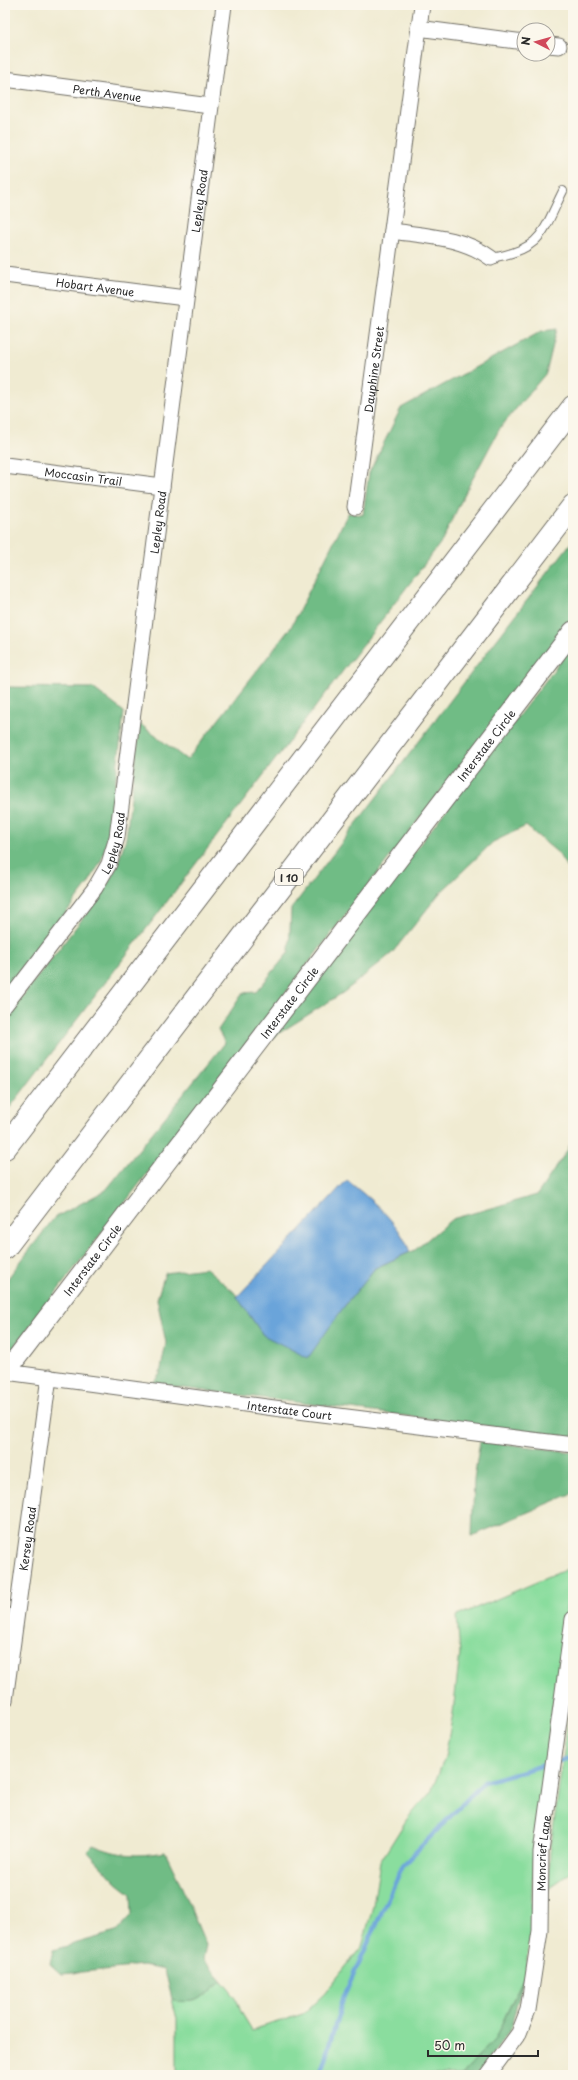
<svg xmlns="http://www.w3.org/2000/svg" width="578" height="2080" viewBox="0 0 578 2080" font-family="'Playpen Sans',sans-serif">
<rect width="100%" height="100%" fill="#fbf7ec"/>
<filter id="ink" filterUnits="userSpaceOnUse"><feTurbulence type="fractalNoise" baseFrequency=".025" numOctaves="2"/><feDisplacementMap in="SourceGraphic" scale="8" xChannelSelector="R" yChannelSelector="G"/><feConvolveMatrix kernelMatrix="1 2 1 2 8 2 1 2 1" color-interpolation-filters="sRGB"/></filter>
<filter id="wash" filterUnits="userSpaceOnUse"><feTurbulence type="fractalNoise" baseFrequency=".012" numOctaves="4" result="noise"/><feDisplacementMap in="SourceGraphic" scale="16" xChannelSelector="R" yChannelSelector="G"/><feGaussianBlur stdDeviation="0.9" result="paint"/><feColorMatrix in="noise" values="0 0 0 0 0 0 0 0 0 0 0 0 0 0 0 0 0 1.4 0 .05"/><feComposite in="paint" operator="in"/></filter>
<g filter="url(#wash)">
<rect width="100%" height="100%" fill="#f0ebd2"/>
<!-- green -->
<path fill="#8add9e" stroke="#5a8464" d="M572,1567l-39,284 -2,80 -6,43 -31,66 -32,35h-285v-56l-5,-20c24,8 33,-4 50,-18l14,17 5,14 11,18 51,-16 22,-21 37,-47 11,-40 7,-44 27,-43 24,-27 14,-35 8,-44 7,-60 -3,-37z
M573,1684v187l-24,17 1,-35z"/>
<!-- forest -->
<path fill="#6fbc85" stroke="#4d7458" d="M557,329l-11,44 -46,55 -34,63 -24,50 -437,573v-95l98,-127 14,-26 9,-28 14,-114 47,36 104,-133 57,-114 15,2 6,-42 32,-65 141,-77z
M573,540v78l-568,741v-77l49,-64 52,-28 119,-147 -7,-13 25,-37 13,-1 33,-40 2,-43z
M573,645v233l-15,-25 -32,-27 -33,16 -54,52 -47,59 -48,39 -74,47z
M5,687l88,1 31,24 -15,123 -8,26 -13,23 -83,108z
M573,1138v299l-421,-53 8,-10 6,-31 -9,-44 8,-26 41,-5 28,24 29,43 80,-27 32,-40 40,-18 37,-31 85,-24 31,-46z
M480,1441l93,11v41l-101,43 2,-57z
M93,1845c26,11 44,12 72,7l13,27 28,66 -3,14 19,22c-17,14 -26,26 -50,18l-7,-29 -22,-4 -82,8 -11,-10 3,-14 63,-18 16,-17 -1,-21 -14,-11 -30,-32z
M524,1978l-14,53 -33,44h-15l32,-35z"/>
<!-- water -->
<path fill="#6ba4da" stroke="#4b6882" d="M347,1180c25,21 51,40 63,72l-35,16 -32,40 -35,50 -45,-23 -26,-38z"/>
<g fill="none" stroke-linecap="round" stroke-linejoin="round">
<!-- stream -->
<path stroke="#6ba4da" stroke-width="4.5" d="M320,2075l24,-79 59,-131 81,-83 89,-25"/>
</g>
</g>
<g filter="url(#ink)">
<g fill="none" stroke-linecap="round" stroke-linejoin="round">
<!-- service casing -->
<g stroke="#706e65" stroke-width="10">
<path id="service" d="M491,258c52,-9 51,-25 72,-67"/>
</g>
<!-- minor casing -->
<g stroke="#706e65" stroke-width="17">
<g id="minor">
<path d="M418,28l106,14"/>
<path d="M548,45l11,1"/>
<path id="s1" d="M5,79l205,27"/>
<path d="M392,231c34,5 71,6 99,27"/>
<path id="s2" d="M5,275l180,23"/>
<path id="s3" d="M5,466l157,20"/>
<path id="s4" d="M355,507l67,-502"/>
<path id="s5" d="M5,1005l90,-117 14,-24 8,-27 107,-832"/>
<path id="s6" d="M6,1372l268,36 299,37"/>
<path id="s7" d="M5,1700l44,-323"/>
<path id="s8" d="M488,2075l31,-42 9,-23 12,-79 1,-79 32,-233"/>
</g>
</g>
<!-- tertiary casing -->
<g stroke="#706e65" stroke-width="21">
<g id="tertiary">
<path id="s9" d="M5,1373l568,-742"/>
</g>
</g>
<!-- motorway casing -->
<g stroke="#706e65" stroke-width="24">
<path id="motorway" d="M5,1148l568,-741
M5,1248l568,-742"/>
</g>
<!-- service -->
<use href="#service" stroke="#fff" stroke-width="8"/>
<!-- minor -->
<use href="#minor" stroke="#fff" stroke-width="15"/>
<!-- tertiary -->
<use href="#tertiary" stroke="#fff" stroke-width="19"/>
<!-- motorway -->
<use href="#motorway" stroke="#fff" stroke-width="22"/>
</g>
</g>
<g text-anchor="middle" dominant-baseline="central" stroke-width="3.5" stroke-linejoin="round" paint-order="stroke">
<!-- shield labels -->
<rect fill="#fbf7ec" stroke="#696865" stroke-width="1" x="275" y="869" width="28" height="16" rx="3"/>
<g font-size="10" font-weight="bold" fill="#2b2b2b">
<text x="289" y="877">I 10</text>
</g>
<!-- street labels -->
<g font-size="11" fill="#2b2b2b" stroke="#fbf7ec">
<text stroke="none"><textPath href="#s1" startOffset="103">Perth Avenue</textPath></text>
<text stroke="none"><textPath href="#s5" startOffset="845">Lepley Road</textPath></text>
<text stroke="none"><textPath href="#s2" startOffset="91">Hobart Avenue</textPath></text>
<text stroke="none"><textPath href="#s4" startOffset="139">Dauphine Street</textPath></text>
<text stroke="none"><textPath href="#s3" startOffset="79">Moccasin Trail</textPath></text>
<text stroke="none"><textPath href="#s5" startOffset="521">Lepley Road</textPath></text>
<text stroke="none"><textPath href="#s9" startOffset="791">Interstate Circle</textPath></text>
<text stroke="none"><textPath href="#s5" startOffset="197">Lepley Road</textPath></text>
<text stroke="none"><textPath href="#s9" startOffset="467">Interstate Circle</textPath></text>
<text stroke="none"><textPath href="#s9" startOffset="143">Interstate Circle</textPath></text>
<text stroke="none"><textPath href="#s6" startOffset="286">Interstate Court</textPath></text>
<text stroke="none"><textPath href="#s7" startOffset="163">Kersey Road</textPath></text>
<text stroke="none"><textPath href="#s8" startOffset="235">Moncrief Lane</textPath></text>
</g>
</g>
<!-- margin -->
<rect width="578" height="2080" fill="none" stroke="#fbf7ec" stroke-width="20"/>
<!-- north arrow -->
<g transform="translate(536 42) rotate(276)"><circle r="19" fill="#fbf7ec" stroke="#a8a59f"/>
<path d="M0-3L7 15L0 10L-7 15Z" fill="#d1495b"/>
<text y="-6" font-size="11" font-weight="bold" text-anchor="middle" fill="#2b2b2b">N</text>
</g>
<!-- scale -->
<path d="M428 2050v6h110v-6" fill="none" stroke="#2b2b2b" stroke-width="2"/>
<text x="434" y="2050" font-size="12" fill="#2b2b2b" stroke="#fbf7ec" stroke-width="3" paint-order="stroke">50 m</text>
</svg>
